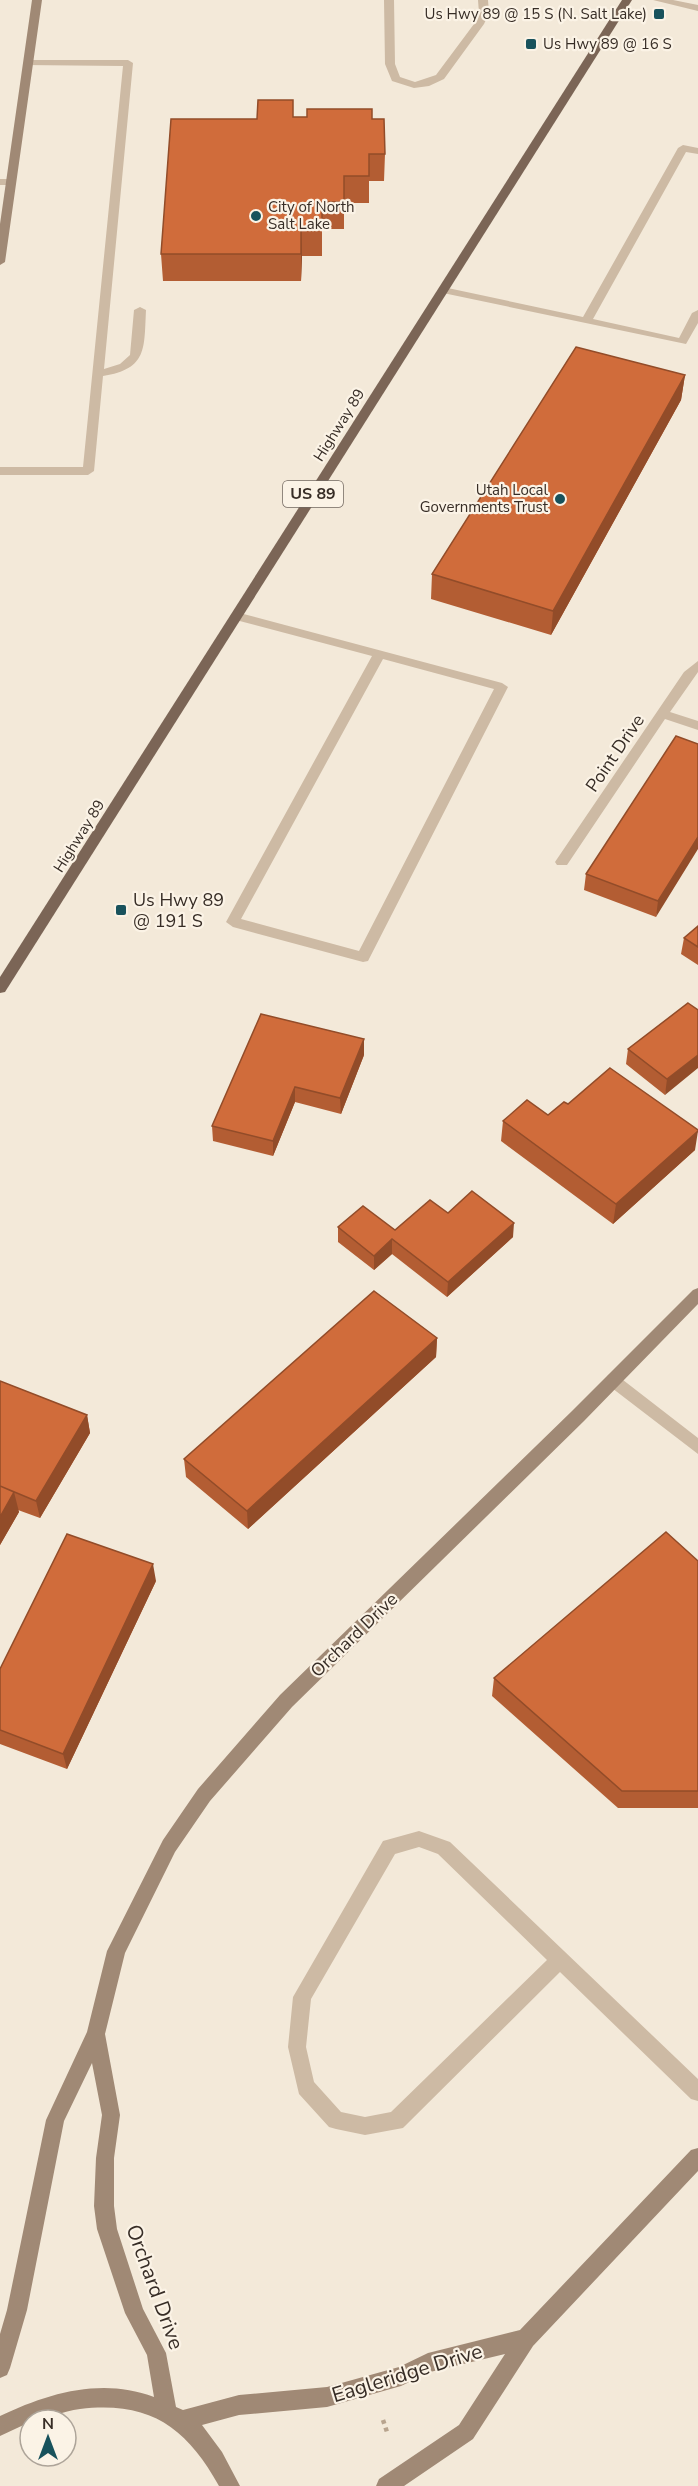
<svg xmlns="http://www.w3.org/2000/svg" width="698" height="2486" viewBox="0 0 698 2486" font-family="'Nunito Sans',sans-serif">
<rect width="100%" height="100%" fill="#f3e9d9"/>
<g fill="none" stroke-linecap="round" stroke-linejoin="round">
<!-- path -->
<path stroke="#b8a48e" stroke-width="4.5" stroke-dasharray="4 4" stroke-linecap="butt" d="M383,2420l4,12"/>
<!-- lane -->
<path fill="#cdbaa4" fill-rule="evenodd" d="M384,0h10l1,64 5,13 15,5 21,-7 38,-51 5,-11 -1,-13h10l1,13 -5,11 -40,55 -15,7 -15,2 -22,-7 -7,-17z
M653,0h20l25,5v6z
M28,60h100l5,3 -29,306 16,-5 10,-9 4,-45 6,-3 6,3c-2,38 2,59 -43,66l-9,95 -6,4h-88v-8h83l40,-401 -99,-1v-4z
M683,145l15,3v6l-12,-2 -93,167 86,19 13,-25 6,-3v13l-12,21 -243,-51 -5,-3 5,-3 140,30 95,-169z
M0,179h11l5,3 -5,3h-11z
M236,612l266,71 6,4 -140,274 -5,1 -130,-35 -7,-5 146,-266 -140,-37 -2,-3zM383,659l111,30 -135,262 -118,-32z
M614,1373l84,65v16l-90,-69 -2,-5 2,-5z
M419,1831l31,11 248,237v22l-7,-2 -131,-127 -157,156 -38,7 -29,-6 -7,-2 -30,-33 -11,-47 5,-50 90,-156zM419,1847l19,7 109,106 -156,152 -26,5 -24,-5 -27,-30 -8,-35 5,-48 84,-145z"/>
<!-- street -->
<path fill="#cdbaa4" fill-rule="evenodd" d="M698,661v11l-28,40 28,9v9l-33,-11 -98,146h-10l-2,-3 2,-3 127,-187z"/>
<!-- secondary -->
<path fill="#a08975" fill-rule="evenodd" d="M32,0h10l-37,262 -5,3v-41z
M698,1288v16l-114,117 -292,286 -82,94 -35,51 -50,101 -20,81 15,81 -6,43v48l3,23 26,80 23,44 10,54 7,3 56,-15 88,-8 72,-20 29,-14 92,-23 171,-180 7,-2v23l-165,175 -60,93 -69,47h-28l3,-7 80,-54 46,-71 -75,18 -29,14 -74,21 -88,8 -37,10 20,27 18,34h-21c-33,-59 -69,-85 -139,-77 -17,2 -34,11 -50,11v2l-30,14v-20c48,-23 102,-39 154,-19l-7,-42 -22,-42 -28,-84 -3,-23 2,-48 6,-43 -10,-52 -28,58 -37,189 -17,58 -3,7 -7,3v-44l7,-24 39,-190 41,-88 20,-81 56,-111 35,-51 82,-94 292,-284 121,-121z"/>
<!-- primary -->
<path fill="#7b6556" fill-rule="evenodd" d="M622,0h10l-627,992 -5,1v-16z"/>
</g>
<!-- wall -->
<path fill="#b35d33" d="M294,117l78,2 13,35 -1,27h-15v22h-25v26h-22v27h-20l-1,25h-138l-2,-27 96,-135z
M685,375l-4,25 -130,235 -120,-36 1,-25z
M698,744l-42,173 -72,-27 2,-16z
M698,926v39l-17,-11 3,-16z
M688,1003l-23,92 -39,-31 2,-15z
M364,1055l-23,59 -46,-12 -22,54 -60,-15 -1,-15z
M568,1104l127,46 -82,74 -112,-83 2,-20 45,-6z
M448,1213l65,24 -66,60 -55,-43 -18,16 -36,-28v-15l57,3z
M437,1338l-1,19 -188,172 -62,-52 -2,-18z
M0,1381l87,34 3,18 -50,85 -22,-8 1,2 -19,33z
M698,1561v247h-80l-126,-112 2,-18z
M156,1581l-89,188 -67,-25v-75z"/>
<!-- shaded-wall -->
<path fill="#924c29" d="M301,229l1,27 -1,25z
M685,375l-4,25 -130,235 2,-24z
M698,837v12l-42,68 2,-16z
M364,1039v16l-23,59 -1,-16z
M698,1055v13l-33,27 2,-16z
M295,1087v15l-22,54v-15z
M698,1131l-3,19 -82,74 3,-20z
M514,1223l-1,14 -66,60 1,-15z
M392,1239v15l-18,16v-14z
M437,1338l-1,19 -188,172 -1,-18z
M87,1415l3,18 -50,85 -4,-17z
M14,1492l5,20 -19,33v-28z
M153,1564l3,17 -89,188 -4,-15z"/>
<!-- building -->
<path fill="#d06c3b" stroke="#924c29" stroke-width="1.5" d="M258,100h35v17h14v-8h65v10h12l1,35h-16v22h-25v26h-22v27h-21v25h-140l10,-135h86z
M576,347l109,28 -132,236 -121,-37z
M676,736l22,8v93l-40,64 -72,-27z
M698,926v21l-14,-9z
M688,1003l10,7v45l-31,24 -39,-30z
M261,1014l103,25 -24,59 -45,-11 -22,54 -61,-15z
M610,1068l88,62v1l-82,73 -113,-83 24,-21 21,15 16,-13 4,2z
M472,1191l42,32 -66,59 -56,-43 -18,17 -36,-29 25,-21 32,24 35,-30 18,13z
M374,1291l63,47 -190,173 -63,-52z
M0,1381l87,34 -51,86 -36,-15z
M0,1486l14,6 -14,25z
M666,1532l32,29v230h-76l-128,-113z
M67,1534l86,30 -90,190 -63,-24v-61z"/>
<!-- markers -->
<g fill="#18525c" stroke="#fbf3e6" stroke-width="2">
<rect x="653" y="8" width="12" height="12" rx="3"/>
<rect x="525" y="38" width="12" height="12" rx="3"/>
<circle cx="256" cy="216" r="6"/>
<circle cx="560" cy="499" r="6"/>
<rect x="115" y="904" width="12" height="12" rx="3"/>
</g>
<g text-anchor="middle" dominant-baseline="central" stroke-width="4.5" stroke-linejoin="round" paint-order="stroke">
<!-- far-poi labels -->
<g font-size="15" fill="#372d26" stroke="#fbf3e6" text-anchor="end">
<text x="647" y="14">Us Hwy 89 @ 15 S (N. Salt Lake)</text>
<text x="543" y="44" text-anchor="start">Us Hwy 89 @ 16 S</text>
<text x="268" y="207" text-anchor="start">City of North<tspan x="268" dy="17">Salt Lake</tspan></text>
<text x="548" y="490">Utah Local<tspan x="548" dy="17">Governments Trust</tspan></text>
</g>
<!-- far-street labels -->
<g font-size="15" fill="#372d26" stroke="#fbf3e6">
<text transform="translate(339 425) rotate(-58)">Highway 89</text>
<text transform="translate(79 836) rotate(-58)">Highway 89</text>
</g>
<!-- shield labels -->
<rect fill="#fbf3e6" stroke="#726860" stroke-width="1.5" x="283" y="481" width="60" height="26" rx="4.5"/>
<g font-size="16" font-weight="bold" fill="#372d26">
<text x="313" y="494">US 89</text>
</g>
<!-- street labels -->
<g font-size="18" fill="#372d26" stroke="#fbf3e6">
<text transform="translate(615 753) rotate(-56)">Point Drive</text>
<text transform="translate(354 1635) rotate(-44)">Orchard Drive</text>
</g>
<!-- poi labels -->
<g font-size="18" fill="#372d26" stroke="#fbf3e6" text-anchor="start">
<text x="133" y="900">Us Hwy 89<tspan x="133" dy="21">@ 191 S</tspan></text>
</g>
<!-- near-street labels -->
<g font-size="21" fill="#372d26" stroke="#fbf3e6">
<text transform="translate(155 2287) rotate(70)">Orchard Drive</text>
<text transform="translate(407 2373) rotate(-17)">Eagleridge Drive</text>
</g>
</g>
<!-- north arrow -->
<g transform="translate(48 2438)"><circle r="28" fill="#fbf3e6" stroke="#ada499" stroke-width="1.5"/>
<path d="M0-4.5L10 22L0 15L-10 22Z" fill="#18525c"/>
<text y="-9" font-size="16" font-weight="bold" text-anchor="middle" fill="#372d26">N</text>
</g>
</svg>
